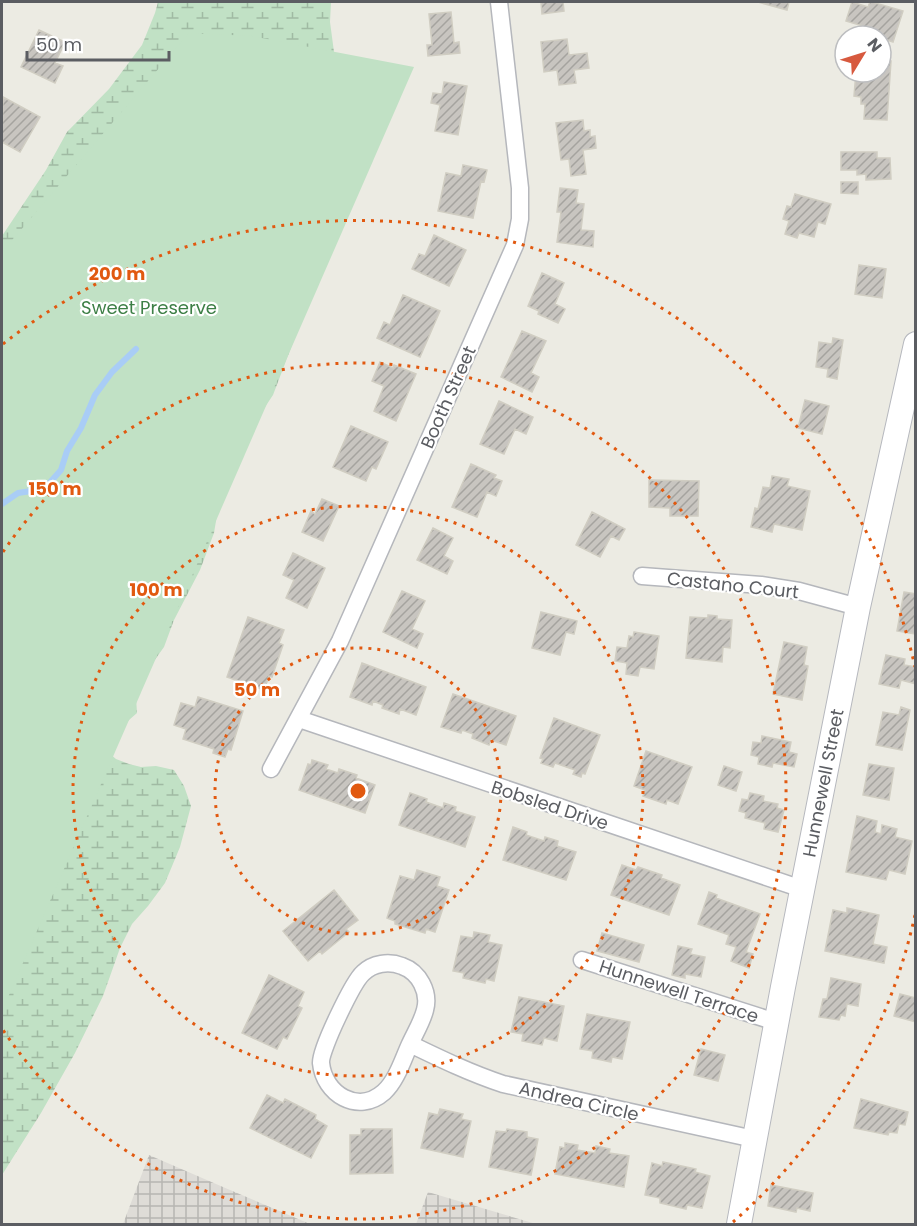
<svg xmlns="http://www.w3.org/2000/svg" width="917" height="1226" viewBox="0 0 917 1226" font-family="Poppins,sans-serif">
<defs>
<pattern id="industrial-grid" width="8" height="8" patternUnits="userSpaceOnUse" patternTransform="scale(1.5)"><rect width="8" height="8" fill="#dedcd7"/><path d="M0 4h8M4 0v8" fill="none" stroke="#b7b6b2"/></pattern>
<pattern id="wetland-marsh" width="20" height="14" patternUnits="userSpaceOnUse" patternTransform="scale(1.5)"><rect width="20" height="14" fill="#c1e1c5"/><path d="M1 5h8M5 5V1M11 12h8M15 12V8" fill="none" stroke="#a0baa3"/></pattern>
<pattern id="building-hatch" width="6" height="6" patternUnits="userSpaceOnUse" patternTransform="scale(1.5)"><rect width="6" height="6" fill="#c8c5c0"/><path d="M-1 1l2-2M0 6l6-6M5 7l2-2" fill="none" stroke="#a5a39f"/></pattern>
</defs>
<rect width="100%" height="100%" fill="#ecebe3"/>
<!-- industrial -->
<path fill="url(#industrial-grid)" d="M149,1155l74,32 87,37h-187z
M428,1192l108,32h-120z"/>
<!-- wetland -->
<path fill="url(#wetland-marsh)" d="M158,2h173l-1,20 4,30 -11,212 -50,131 -48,72 -11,66 -14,37 -26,50 -10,27 -10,14 -9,4 -9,32 1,16 -24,21 -4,19 7,6 13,5 12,3 15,-1 18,4 10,16 7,20 -11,41 -15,36 -17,23 -16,18 -12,24 -17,48 -28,57 -34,60 -39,62v-939l44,-66 21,-38 42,-43 33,-44 13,-32z"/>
<!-- green -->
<path fill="#c1e1c5" d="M189,33l63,3 162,31 -412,944v-759z"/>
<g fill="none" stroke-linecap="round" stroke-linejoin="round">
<!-- stream -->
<path stroke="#a9cdf6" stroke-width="6" d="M2,504l16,-11 26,-4 9,-10 8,-9 6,-19 14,-23 14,-33 17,-23 24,-23"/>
</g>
<!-- building -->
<path fill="url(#building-hatch)" stroke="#d0cdc2" stroke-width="1.5" d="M541,2h22l1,9 -22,3z
M758,2h31l-2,8z
M852,2l16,5 2,-5h2l31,9 -10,31 -12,-4v-2l-20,-4 2,-6 -17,-5z
M451,12l3,31 5,-1 1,11 -32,3 -1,-11h5l-3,-31z
M39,30l26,12 -10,21 8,3 -8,17 -34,-16z
M567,39l2,16 18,-2 2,15 -15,2 2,13 -17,2 -2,-15 -13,2 -3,-30z
M881,60l10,1 -4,59 -23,-1 1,-15h-4v-7l-7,-1 2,-24h25z
M444,82l23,4 -9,49 -23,-4 5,-26 -9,-2 2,-10 9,1z
M3,97l37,20 -20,35 -18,-10z
M583,120l1,11 6,-1v7l5,-1 1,12 -13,2 3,24 -15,2 -2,-17 -8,1 -5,-37z
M841,152h36v6h13l1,21 -25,1v-6l-9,1v-5h-16z
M463,165l24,5 -3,12 -3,-1 -8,37 -35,-7 8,-38 15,3z
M841,182h17v12l-17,-1z
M560,188l18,2 -2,13 8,1 -3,26 13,1 -1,16 -36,-5 4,-30h-4z
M795,194l36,10 -6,20 -7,-2 -4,15 -15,-4 -2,5 -12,-4 4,-13 -6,-2 4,-13 4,1z
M434,235l32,15 -17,36 -37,-17 7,-15 6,2z
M859,265l27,4 -4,29 -27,-4z
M542,273l22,10 -9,21 10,5 -7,14 -20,-9 1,-3 -11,-5z
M403,295l37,16 -20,46 -43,-19 7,-16 6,3z
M522,331l24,10 -15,32 8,4 -7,15 -31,-15z
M833,338l10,2 -6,39 -10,-2 1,-8 -12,-2 3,-25 13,2z
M380,362l13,6 1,-3 22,9 -20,47 -22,-10 10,-25 -12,-5z
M805,400l24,6 -7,28 -24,-6z
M499,401l34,16 -7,17 -11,-5 -11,25 -24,-10z
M351,426l37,16 -12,27 -4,-2 -6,14 -33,-14z
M471,464l25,11 -2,3 8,3 -6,15 -9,-4 -10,25 -25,-10z
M772,476l17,3 -2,7 23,5 -8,39 -28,-6 -2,8 -21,-5 4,-19 3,1 5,-22 7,1z
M649,480l50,1 -1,35h-28v-8l-21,-1z
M322,499l17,7 -16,35 -21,-9 9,-21 4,3z
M592,512l33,17 -6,11 -8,-4 -11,21 -24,-12z
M433,528l20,10 -9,18 9,5 -6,13 -30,-14z
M293,553l32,15 -18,40 -21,-10 8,-18 -11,-5z
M402,591l23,10 -13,28 11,5 -6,14 -34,-16z
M904,592l12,2v40l-19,-3z
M541,612l36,9 -3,13 -8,-2 -6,23 -28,-7z
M708,615l9,1v3l15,1 -2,28 -7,-1 -1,15 -36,-4 4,-41 18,1z
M248,617l36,13 -5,13 4,2 -11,32 -3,-1 -5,14 -37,-13z
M634,632l25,4 -5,33 -14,-2 -2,9 -12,-2 1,-11 -12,-2 2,-14 10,1 2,-12 4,1z
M784,642l23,5 -3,18 4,1 -6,34 -29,-6z
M886,655l19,4 -1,6 12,2v17l-15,-4 -2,8 -20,-4z
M362,663l64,24 -10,28 -16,-6 -1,5 -17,-6 1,-3 -10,-4 -1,4 -22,-8z
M453,694l63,22 -10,29 -15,-5 -2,5 -17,-7 1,-4 -11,-4 -1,3 -20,-6z
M198,697l45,14 -12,39 -3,-1 -3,8 -12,-4 1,-4 -31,-10 3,-10 -12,-4 7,-22 14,4z
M901,707l9,3 -8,40 -26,-5 7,-33 16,3z
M554,718l46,17 -15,39 -3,-1 -1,4 -8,-3 2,-4 -20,-7 -2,4 -12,-4 2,-4 -3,-1z
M762,736l29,6 -2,10 8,2 -3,13 -21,-4 -1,4 -14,-3 1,-7 -8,-2 2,-13 8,1z
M646,751l46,16 -14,37 -11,-4 -1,4 -23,-8 2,-6 -11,-4z
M312,760l16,5 -2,4 12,4 1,-4 18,6 -1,3 19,7 -10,28 -66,-23 9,-26 3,1z
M869,764l25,4 -5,32 -26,-5z
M724,766l18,6 -6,19 -18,-6z
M410,793l17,6 -1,3 17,6 1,-5 12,4 -1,4 20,6 -10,30 -66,-22z
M750,793l14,3 -1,5 15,3 -1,4 7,2 -6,22 -14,-3 1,-6 -20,-5 1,-5 -7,-2 3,-12 6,1z
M857,816l20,5 -2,11 6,2 1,-9 15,4 -2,8 17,4 -7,33 -16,-4 -3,10 -40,-8z
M513,827l14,5 -1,3 18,6 1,-4 13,4 -1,5 19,6 -10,28 -63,-20z
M622,865l14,5 2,-3 24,8 -1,3 19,7 -11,30 -58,-20z
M417,870l23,7 -3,9 12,4 -14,42 -9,-3 -1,4 -30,-9v-3l-8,-3 13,-42 14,4z
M334,890l24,30 -12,9 3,3 -27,22 -2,-3 -12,10 -25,-30z
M709,892l8,3 -1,3 44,16 -14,38 7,2 -4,14 -18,-7 5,-14 -10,-3 3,-9 -31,-11z
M847,908l32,7 -6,29 14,3 -3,16 -59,-12 8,-41 14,3z
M474,932l16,3 -2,7 14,3 -8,36 -8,-2 -1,4 -22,-5 1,-5 -11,-2 8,-35 12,2z
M602,933l42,12 -5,17 -42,-11z
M678,946l14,3 -2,5 15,3 -4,20 -16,-3v4l-13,-3z
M269,975l35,17 -6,14 4,2 -15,31 -4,-2 -6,12 -35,-16z
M831,978l30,6 -3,22 -11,-2 -2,12 -4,-1 -2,5 -20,-3 4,-18h4z
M900,994l16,4v24l-22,-6z
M519,997l45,9 -7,35 -13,-3 -2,7 -20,-4 1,-7 -12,-2z
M587,1014l43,8 -8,37 -10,-2 -1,5 -19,-4 1,-7 -13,-2z
M701,1049l24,6 -7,26 -24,-6z
M267,1095l16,8 2,-4 31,16 -1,4 12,7 -16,32 -61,-30z
M861,1099l47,13 -3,13 -6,-1 -2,9 -8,-1 -1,3 -34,-7z
M440,1109l23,5 -2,5 10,2 -8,36 -42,-9 8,-35 9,2z
M361,1129h31l1,44 -43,1v-39h11z
M507,1129l20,3v5l11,2 -7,36 -42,-8 7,-36 10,1z
M565,1143l13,2 -1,5 18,3 1,-7 14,3 -1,4 20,3 -5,31 -69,-13 5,-27 5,1z
M663,1162l33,7 -1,3 15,4 -8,32 -15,-3 -1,4 -26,-6v-5l-15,-3 7,-32 10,3z
M771,1185l42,8 -3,18 -13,-3 -1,4 -28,-6z"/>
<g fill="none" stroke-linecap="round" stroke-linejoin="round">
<!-- minor casing -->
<g stroke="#b5b7bc" stroke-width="19">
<path id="minor" d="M642,576l119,9 38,6 59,16
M299,719l503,170
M271,769l69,-128 175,-396 5,-26v-31l-21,-186
M582,960l194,62
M410,1044c-7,15 -13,36 -26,48 -26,23 -60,2 -63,-29 -1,-13 32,-81 42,-90 10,-10 26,-12 39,-7 17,6 28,26 23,44 -3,12 -10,23 -15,34 31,15 60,29 93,40l251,55"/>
</g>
<!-- secondary casing -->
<g stroke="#b6b8be" stroke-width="26">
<path id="secondary" d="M739,1224l44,-237 75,-380 58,-263"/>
</g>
<!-- minor -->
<use href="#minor" stroke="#fff" stroke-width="16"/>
<!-- secondary -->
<use href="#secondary" stroke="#fff" stroke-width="24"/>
</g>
<!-- distance rings -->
<g fill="none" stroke="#e15910" stroke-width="3" stroke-dasharray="3 6">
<circle cx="358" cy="791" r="143"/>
<circle cx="358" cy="791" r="285"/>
<path d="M3 552A428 428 0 1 1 3 1030"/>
<path d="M915 915A571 571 0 0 1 733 1222M3 344A571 571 0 0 1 915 667"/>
</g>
<g text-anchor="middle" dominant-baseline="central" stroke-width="4.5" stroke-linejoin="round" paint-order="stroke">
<!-- park labels -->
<g font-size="18" fill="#3d7f46" stroke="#fff">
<text x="149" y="307">Sweet Preserve</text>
</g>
<!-- street labels -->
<g font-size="18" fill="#5b5d62" stroke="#fff">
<text transform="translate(448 397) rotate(-66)">Booth Street</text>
<text transform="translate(733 585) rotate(6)">Castano Court</text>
<text transform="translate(823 783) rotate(-79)">Hunnewell Street</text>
<text transform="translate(550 805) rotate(18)">Bobsled Drive</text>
<text transform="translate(679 991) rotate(18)">Hunnewell Terrace</text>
<text transform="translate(579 1101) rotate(13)">Andrea Circle</text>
</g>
</g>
<circle cx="358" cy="791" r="9" fill="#e15910" stroke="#fff" stroke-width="3"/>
<g font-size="18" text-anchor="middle" font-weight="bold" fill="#e15910" stroke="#fff" stroke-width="4.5" stroke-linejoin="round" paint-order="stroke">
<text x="117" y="280">200 m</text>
<text x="55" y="495">150 m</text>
<text x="156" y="596">100 m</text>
<text x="257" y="696">50 m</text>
</g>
<!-- border -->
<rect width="917" height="1226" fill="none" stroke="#5b5d62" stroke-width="6"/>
<!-- north arrow -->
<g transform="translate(863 54) rotate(52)"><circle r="28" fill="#ffffff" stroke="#bdbec0" stroke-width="1.5"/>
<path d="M0-4.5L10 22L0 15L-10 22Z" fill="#d7593e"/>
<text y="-9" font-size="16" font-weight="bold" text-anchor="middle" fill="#5b5d62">N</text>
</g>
<!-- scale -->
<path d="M27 51v9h142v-9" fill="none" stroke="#5b5d62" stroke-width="3"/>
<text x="36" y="51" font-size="18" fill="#5b5d62" stroke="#ffffff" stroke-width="4.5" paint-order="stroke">50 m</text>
</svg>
